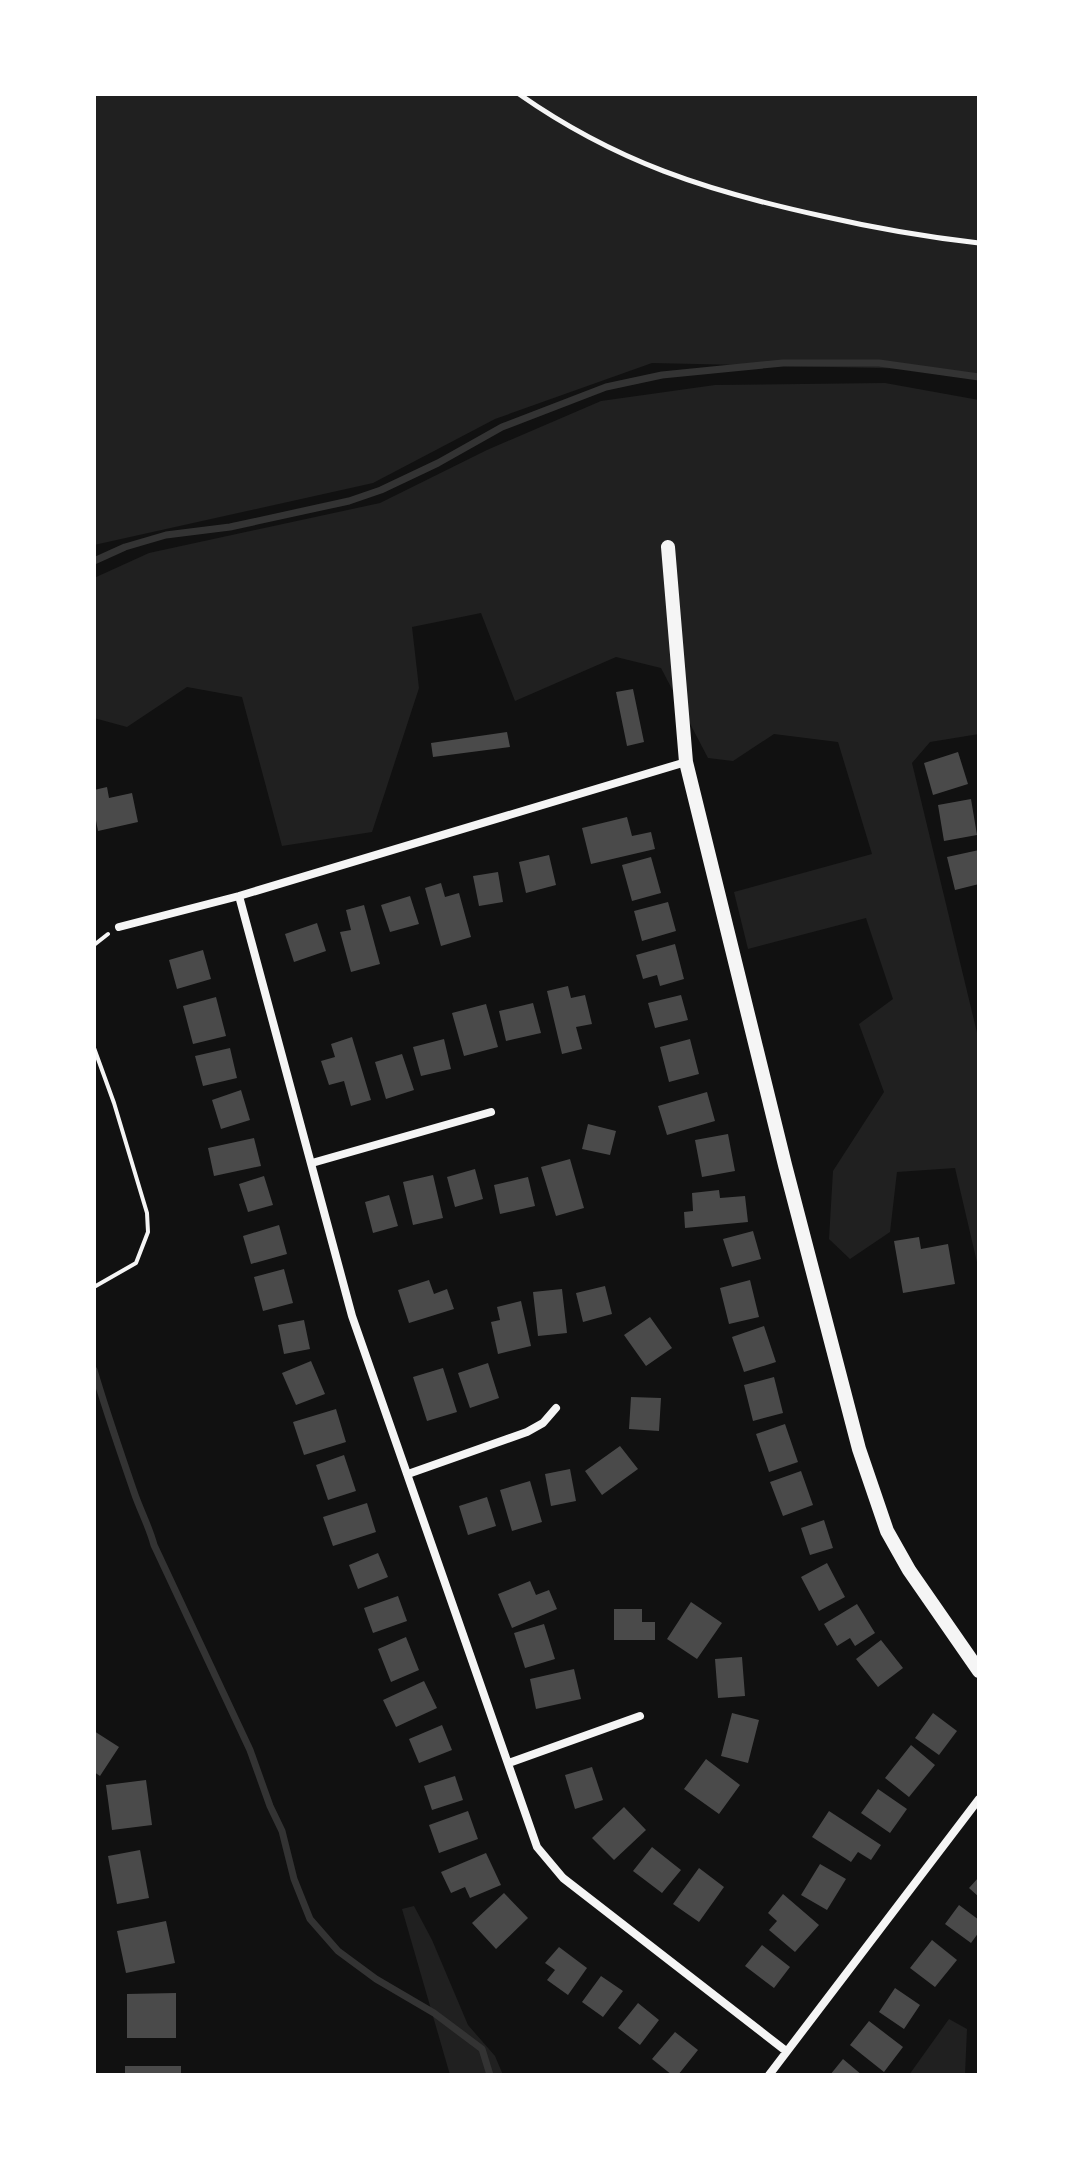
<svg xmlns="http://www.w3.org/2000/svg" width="1073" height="2169" font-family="Signika,sans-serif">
  <rect width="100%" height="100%" fill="#111"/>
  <path fill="#202020" d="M 94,94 L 979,94 L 979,379 L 921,369 L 652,363 L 495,419 L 373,483 L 94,545 Z
    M 885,383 L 979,400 L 979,734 L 930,742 L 912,763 L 979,1041 L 979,1271 L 955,1168 L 897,1172 L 890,1232 L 850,1259 L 829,1239 L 833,1171 L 884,1092 L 859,1024 L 893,999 L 866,918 L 748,949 L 734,892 L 872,854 L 838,742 L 774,734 L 733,761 L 708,758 L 661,668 L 616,657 L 515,701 L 481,613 L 412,627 L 419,688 L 372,832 L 282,846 L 242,697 L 187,687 L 127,727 L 94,718 L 94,578 L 149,553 L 380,503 L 487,450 L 601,401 L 715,385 Z
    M 414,1906 L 432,1940 L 468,2025 L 495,2056 L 503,2075 L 450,2075 L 402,1909 Z
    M 949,2019 L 967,2029 L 965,2075 L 909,2075 Z"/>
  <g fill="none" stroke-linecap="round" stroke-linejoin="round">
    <path stroke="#333" stroke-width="7" d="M 94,561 L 125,547 L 166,535 L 230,527 L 349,501 L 381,490 L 438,463 L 502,427 L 606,387 L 662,375 L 783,363 L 879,363 L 979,377
      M 94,1370 C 106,1411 120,1451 134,1492 C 140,1510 149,1526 154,1545 L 250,1750 L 270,1806 L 282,1831 L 294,1879 L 310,1919 L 338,1951 L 376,1979 L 434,2013 L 482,2049 L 490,2075"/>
  </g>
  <path fill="#4a4a4a" d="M 633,689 L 644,742 L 627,746 L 616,692 Z
    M 507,732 L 510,747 L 433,757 L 431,743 Z
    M 958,752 L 968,784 L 933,795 L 924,763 Z
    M 107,787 L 109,798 L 132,793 L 138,822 L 98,831 L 94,810 L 94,790 Z
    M 971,799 L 977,835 L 944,841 L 938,805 Z
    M 627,817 L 632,836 L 651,832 L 655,849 L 591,864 L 582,828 Z
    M 979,850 L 979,884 L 955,890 L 947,857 Z
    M 549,855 L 556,885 L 526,893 L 519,862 Z
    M 651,857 L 661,893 L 632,901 L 622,865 Z
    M 498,872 L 503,902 L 479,906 L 473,876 Z
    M 441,883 L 445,897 L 459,893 L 471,937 L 441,946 L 425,888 Z
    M 410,896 L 419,924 L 390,932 L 381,905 Z
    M 668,902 L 676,931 L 642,941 L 634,911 Z
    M 364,905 L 380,964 L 351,972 L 340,932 L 351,930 L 346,910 Z
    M 317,923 L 326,951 L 294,962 L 285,934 Z
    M 675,944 L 684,979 L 660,986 L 657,975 L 643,979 L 636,955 Z
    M 203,950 L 211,979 L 177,989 L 169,960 Z
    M 568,986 L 571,998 L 585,995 L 592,1024 L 576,1027 L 582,1049 L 562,1054 L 547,991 Z
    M 681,995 L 688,1020 L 655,1028 L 648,1003 Z
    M 216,997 L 226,1036 L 193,1044 L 183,1006 Z
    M 533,1003 L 541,1033 L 506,1041 L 499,1011 Z
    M 486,1004 L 498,1047 L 464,1056 L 452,1013 Z
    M 352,1037 L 371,1100 L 351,1106 L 344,1081 L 329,1085 L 321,1061 L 335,1057 L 331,1044 Z
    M 444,1039 L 451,1069 L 421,1076 L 413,1047 Z
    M 690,1039 L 699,1074 L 669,1082 L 660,1047 Z
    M 230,1048 L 237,1078 L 203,1086 L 195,1056 Z
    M 402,1054 L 414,1090 L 386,1099 L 375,1062 Z
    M 241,1090 L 250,1120 L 221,1129 L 212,1100 Z
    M 707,1092 L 715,1121 L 667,1135 L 658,1106 Z
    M 588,1124 L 616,1131 L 610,1155 L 582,1149 Z
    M 728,1134 L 735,1171 L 702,1177 L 695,1140 Z
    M 254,1138 L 261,1166 L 214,1176 L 208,1148 Z
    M 570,1159 L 584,1208 L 556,1216 L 541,1167 Z
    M 475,1169 L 483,1199 L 455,1207 L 447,1177 Z
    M 433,1175 L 443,1218 L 413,1225 L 403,1182 Z
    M 264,1176 L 273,1205 L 248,1212 L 239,1184 Z
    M 528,1177 L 535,1206 L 500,1214 L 494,1185 Z
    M 719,1190 L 720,1198 L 745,1196 L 748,1222 L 685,1228 L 684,1212 L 693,1211 L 692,1193 Z
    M 389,1195 L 398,1226 L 373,1233 L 365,1202 Z
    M 279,1225 L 287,1254 L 251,1264 L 243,1236 Z
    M 753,1231 L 761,1259 L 732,1267 L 723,1239 Z
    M 919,1237 L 921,1249 L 948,1244 L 955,1284 L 903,1293 L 894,1241 Z
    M 284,1269 L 293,1303 L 263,1311 L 254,1277 Z
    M 429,1280 L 434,1294 L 447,1289 L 454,1309 L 409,1323 L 398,1290 Z
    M 750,1280 L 759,1317 L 729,1324 L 720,1288 Z
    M 605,1286 L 612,1314 L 583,1322 L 576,1293 Z
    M 562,1289 L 567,1333 L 538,1336 L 533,1292 Z
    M 521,1301 L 531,1346 L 498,1354 L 491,1322 L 500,1320 L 497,1307 Z
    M 650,1317 L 672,1348 L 646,1366 L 624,1335 Z
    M 304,1320 L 310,1349 L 284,1354 L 278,1325 Z
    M 764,1326 L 776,1362 L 744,1372 L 732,1337 Z
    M 311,1361 L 325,1394 L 296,1405 L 282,1373 Z
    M 488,1363 L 499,1398 L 470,1408 L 458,1373 Z
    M 443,1368 L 457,1412 L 427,1421 L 413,1377 Z
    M 774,1377 L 783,1413 L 753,1421 L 744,1385 Z
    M 631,1397 L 661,1398 L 659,1431 L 629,1429 Z
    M 336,1409 L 346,1442 L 304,1455 L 293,1422 Z
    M 785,1424 L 798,1462 L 769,1472 L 756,1434 Z
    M 620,1446 L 638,1469 L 602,1495 L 585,1471 Z
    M 344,1455 L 356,1491 L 328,1500 L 316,1465 Z
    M 570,1469 L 576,1501 L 551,1506 L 545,1474 Z
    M 801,1471 L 813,1505 L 783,1516 L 770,1482 Z
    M 530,1481 L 542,1522 L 512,1531 L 500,1490 Z
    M 487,1497 L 496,1526 L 468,1535 L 459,1506 Z
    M 367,1503 L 376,1532 L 333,1546 L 323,1517 Z
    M 824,1520 L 833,1548 L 810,1555 L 801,1528 Z
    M 378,1553 L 388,1577 L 358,1589 L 349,1565 Z
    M 827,1563 L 845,1597 L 819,1611 L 801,1577 Z
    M 530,1581 L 536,1595 L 549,1590 L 557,1609 L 512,1628 L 498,1594 Z
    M 398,1596 L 407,1621 L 373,1633 L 364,1608 Z
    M 691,1602 L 722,1623 L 697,1659 L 667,1639 Z
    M 857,1604 L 875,1633 L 855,1646 L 850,1638 L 837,1646 L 824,1624 Z
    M 614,1609 L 642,1609 L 642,1622 L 655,1622 L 655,1640 L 614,1640 Z
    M 544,1624 L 555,1659 L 525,1668 L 514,1633 Z
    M 406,1637 L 419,1670 L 391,1682 L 378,1649 Z
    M 881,1640 L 903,1668 L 878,1687 L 856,1659 Z
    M 742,1657 L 745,1696 L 718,1698 L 715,1659 Z
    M 574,1669 L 581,1699 L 536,1709 L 530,1679 Z
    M 424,1681 L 437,1708 L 396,1727 L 383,1700 Z
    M 732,1713 L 759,1720 L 748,1763 L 721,1756 Z
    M 933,1713 L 957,1731 L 939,1755 L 915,1738 Z
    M 442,1725 L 452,1750 L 419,1763 L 409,1739 Z
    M 94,1731 L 119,1747 L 100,1776 L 94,1772 Z
    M 911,1745 L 935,1765 L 909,1797 L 885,1778 Z
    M 706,1759 L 740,1785 L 719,1814 L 684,1789 Z
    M 592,1767 L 603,1800 L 575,1809 L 565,1775 Z
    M 455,1776 L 463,1800 L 432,1810 L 424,1786 Z
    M 146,1780 L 152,1825 L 112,1830 L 106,1785 Z
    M 878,1789 L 907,1809 L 890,1833 L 861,1813 Z
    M 624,1807 L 646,1830 L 614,1860 L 592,1838 Z
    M 468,1811 L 478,1839 L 439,1853 L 429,1825 Z
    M 829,1811 L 881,1845 L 871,1860 L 858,1852 L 851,1862 L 812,1837 Z
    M 652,1847 L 681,1870 L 662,1893 L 633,1871 Z
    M 140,1850 L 149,1898 L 117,1904 L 108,1856 Z
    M 486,1853 L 501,1885 L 470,1898 L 465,1887 L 451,1893 L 441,1872 Z
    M 820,1864 L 846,1879 L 827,1910 L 801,1895 Z
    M 699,1868 L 724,1887 L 699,1922 L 673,1904 Z
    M 979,1877 L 979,1897 L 969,1888 Z
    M 504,1893 L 528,1918 L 496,1949 L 472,1923 Z
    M 783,1894 L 819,1925 L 795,1952 L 769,1930 L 777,1921 L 768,1913 Z
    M 959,1905 L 979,1920 L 979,1932 L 971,1943 L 945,1924 Z
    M 166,1921 L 175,1963 L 126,1973 L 117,1931 Z
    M 932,1940 L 957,1960 L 935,1987 L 910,1968 Z
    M 762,1945 L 790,1967 L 774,1988 L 745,1966 Z
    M 559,1947 L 587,1968 L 568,1995 L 547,1980 L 555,1970 L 545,1963 Z
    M 601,1976 L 623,1991 L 603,2017 L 582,2002 Z
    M 895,1988 L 920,2005 L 904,2029 L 879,2012 Z
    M 176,1993 L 176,2038 L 127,2038 L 127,1994 Z
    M 638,2003 L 659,2020 L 640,2045 L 618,2028 Z
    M 869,2021 L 903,2047 L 884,2072 L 850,2045 Z
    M 675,2032 L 698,2050 L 678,2075 L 672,2075 L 652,2059 Z
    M 843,2059 L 862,2075 L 830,2075 Z
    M 125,2066 L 181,2066 L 181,2075 L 125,2075 Z"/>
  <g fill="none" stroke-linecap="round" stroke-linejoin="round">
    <path stroke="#f5f5f5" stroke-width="4" d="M 94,945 L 108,934
      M 94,1048 L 114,1103 L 147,1213 L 148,1232 L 136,1263 L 94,1287"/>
    <path stroke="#f5f5f5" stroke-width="5" d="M 519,94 C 616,162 707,191 822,216 C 874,228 926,237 979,243"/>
    <path stroke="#f5f5f5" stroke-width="8" d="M 239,896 L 352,1316 L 537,1847 L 563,1878 L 786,2051
      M 119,927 L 239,896 L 686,762
      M 312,1163 L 491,1112
      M 408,1474 L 527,1432 L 543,1423 L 556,1408
      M 509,1763 L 640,1716
      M 769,2075 L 979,1799"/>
    <path stroke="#f5f5f5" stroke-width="14" d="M 668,547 L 686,762 L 785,1165 L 859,1449 L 887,1531 L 909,1570 L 979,1671"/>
  </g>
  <rect width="1073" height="2169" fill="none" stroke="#ffffff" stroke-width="192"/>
</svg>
